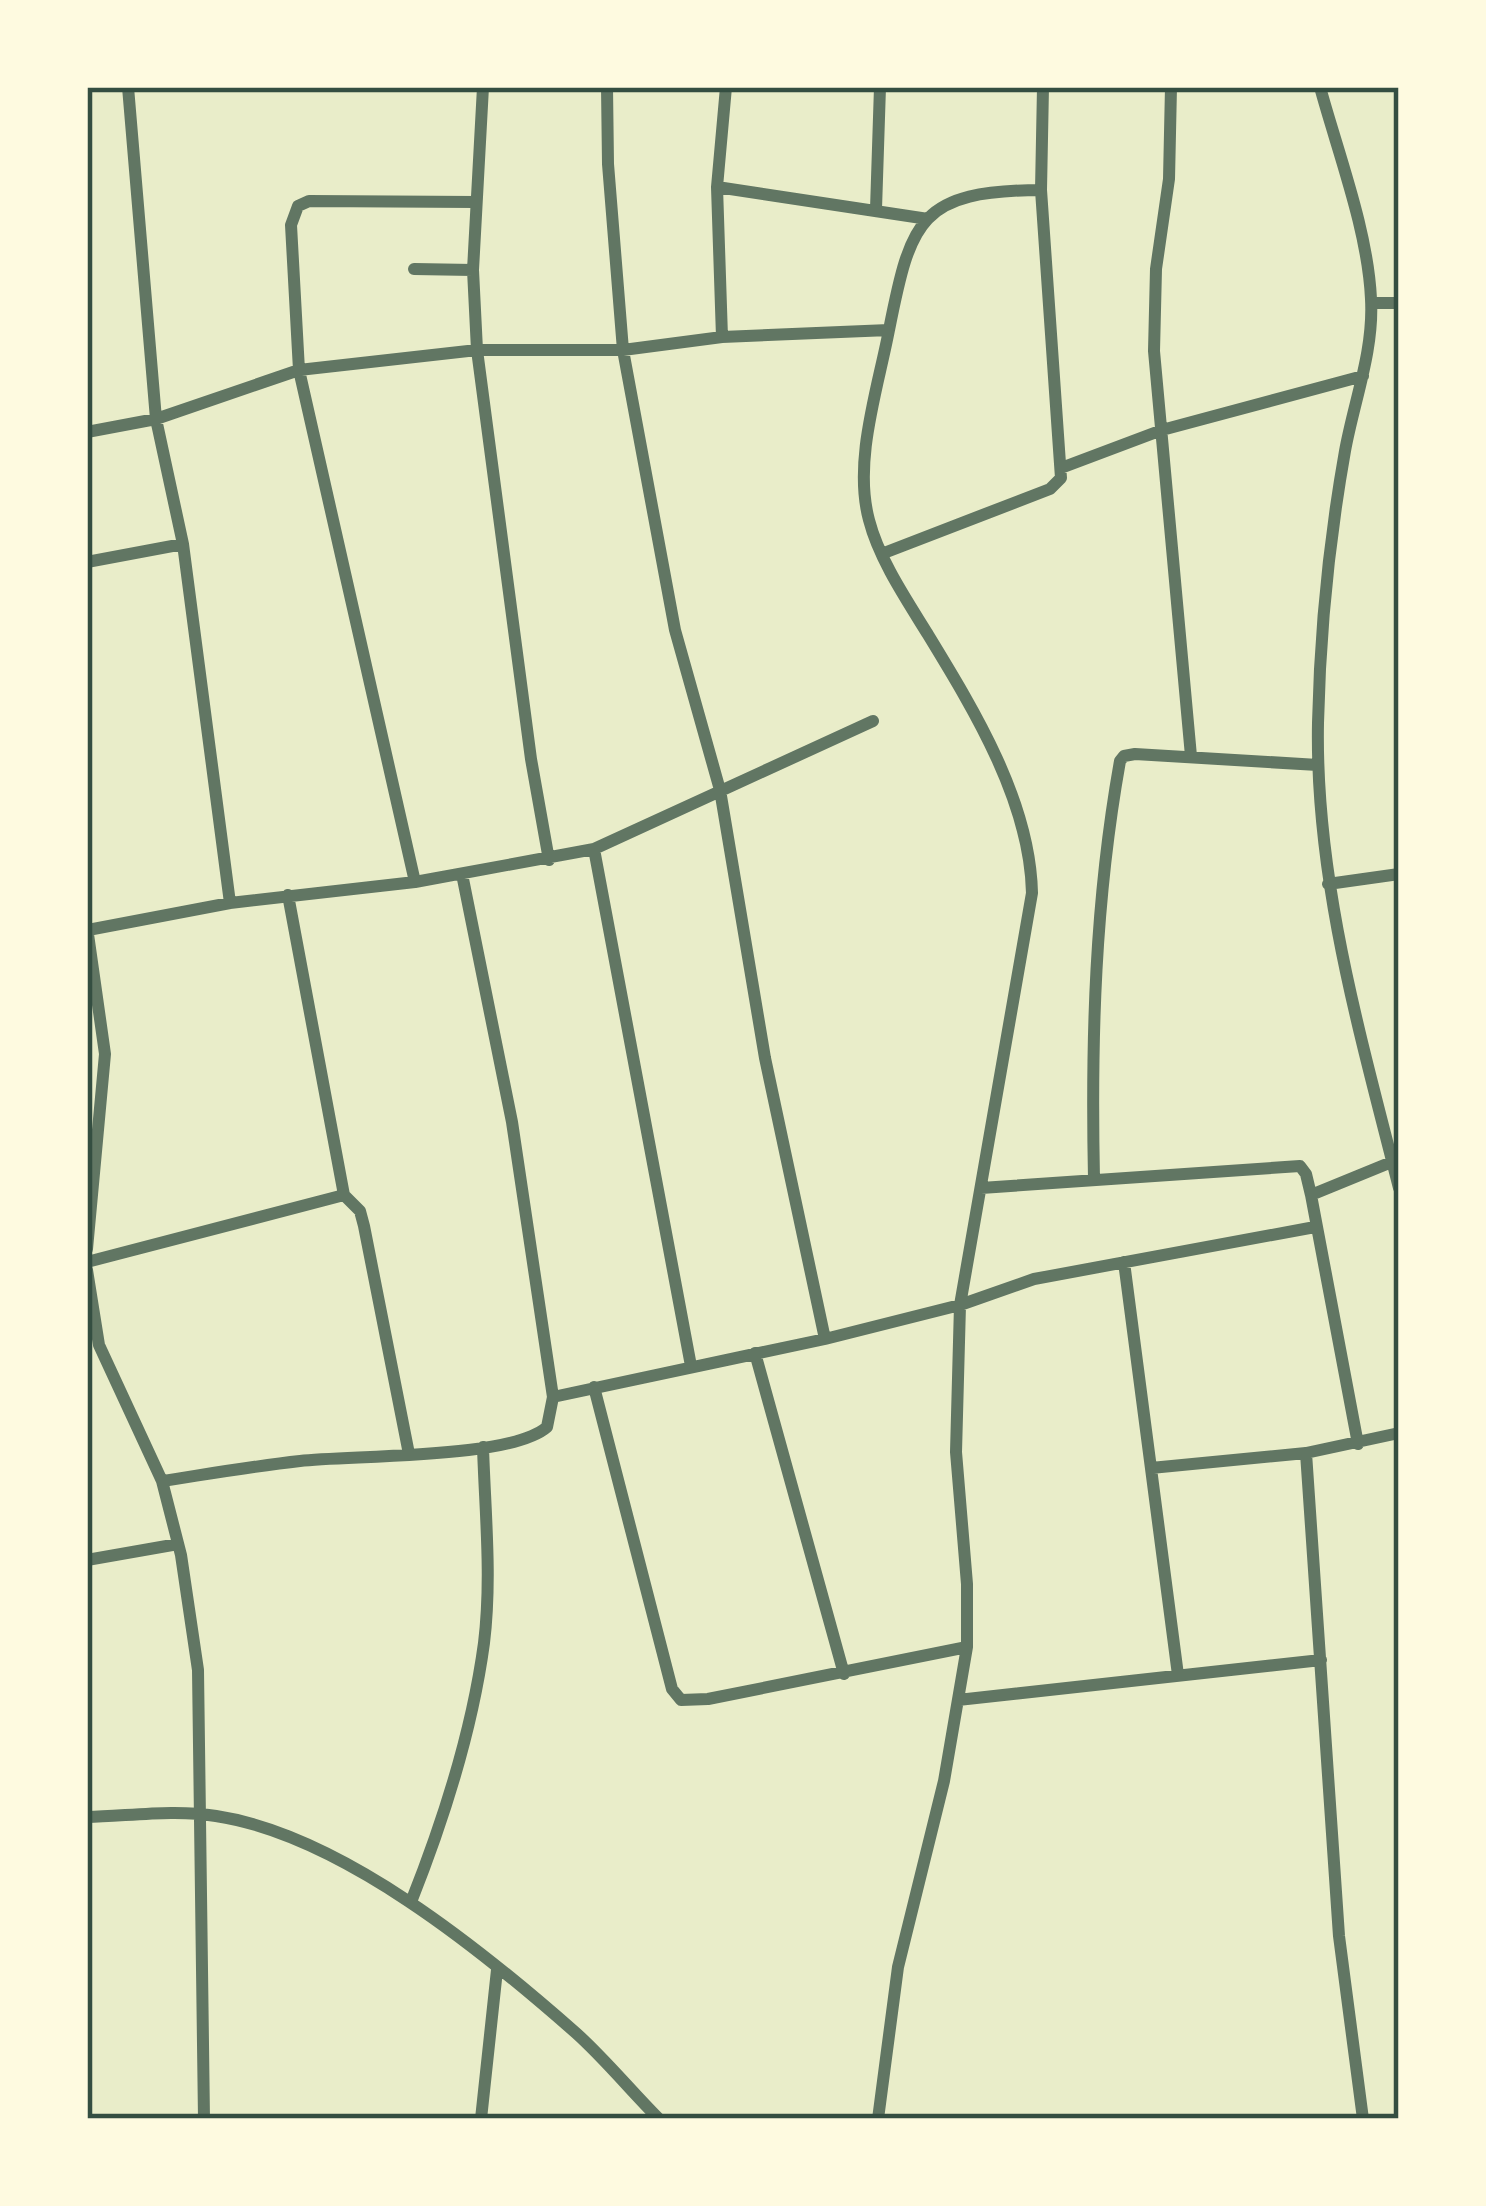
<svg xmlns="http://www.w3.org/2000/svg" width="1486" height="2206" font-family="Inter,sans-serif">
  <rect width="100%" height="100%" fill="#e9edc9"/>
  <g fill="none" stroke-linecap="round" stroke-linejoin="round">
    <path stroke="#617663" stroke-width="12" d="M 128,87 L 156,419 L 183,544 L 230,903
      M 483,87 L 473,270 L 477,350 L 531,759 L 549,860
      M 607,87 L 608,164 L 623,350 L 675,630 L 720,790 L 765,1058 L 825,1339
      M 1171,87 L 1169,179 L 1156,269 L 1154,351 L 1191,756
      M 1320,87 C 1338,153 1368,231 1371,299 C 1374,351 1354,401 1345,451 C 1329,541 1320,632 1318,723 C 1315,881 1361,1037 1399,1188
      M 717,187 L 928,219
      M 876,209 L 880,87
      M 414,269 L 473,270
      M 1372,303 L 1399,303
      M 889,330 C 911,219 920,191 1041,190
      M 722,337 L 717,187 L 726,87
      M 87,432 L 156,419 L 299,370 L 477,350 L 623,350 L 722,337 L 889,330 C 878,388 853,461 869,520 C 879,559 906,599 927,633 C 974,710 1030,801 1032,893 L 960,1305 L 956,1452 L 967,1584 L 967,1647 L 944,1781 L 898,1967 L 878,2119
      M 1061,468 L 1162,430 L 1363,376
      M 884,553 L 1050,489 L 1061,478 L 1041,190 L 1043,87
      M 87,562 L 183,544
      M 594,849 L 691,1366
      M 462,874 L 512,1122 L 553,1397
      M 415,882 L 299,370 L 291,225 L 298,206 L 309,201 L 475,202
      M 1328,884 L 1399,874
      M 88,930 L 230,903 L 415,882 L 594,849 L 873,721
      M 1094,1179 C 1091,1038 1095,901 1120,761 L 1124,756 L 1135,754 L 1318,765
      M 981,1188 L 1300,1166 L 1306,1174 L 1311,1195 L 1358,1444
      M 344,1195 L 360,1211 L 364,1226 L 409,1454
      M 1311,1195 L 1399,1159
      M 87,1249 L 105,1054 L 87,927
      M 87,1262 L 344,1195 L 288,895
      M 1124,1262 L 1178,1675
      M 87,1270 L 99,1345 L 162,1481 L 181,1555 L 198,1670 L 204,2119
      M 755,1353 L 844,1674
      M 594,1387 L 672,1689 L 681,1700 L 708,1699 L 967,1647
      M 1306,1453 L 1339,1936 L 1363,2119
      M 1151,1468 L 1306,1453 L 1399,1433
      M 162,1481 C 208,1474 254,1466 300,1461 C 353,1455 511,1459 547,1427 L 553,1397 L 825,1339 L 960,1305 L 1034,1279 L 1315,1227
      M 87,1560 L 178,1544
      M 958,1700 L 1321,1660
      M 87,1817 C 129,1816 175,1809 216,1816 C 341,1835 483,1951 576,2033 C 605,2059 631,2091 659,2119
      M 411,1902 C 444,1819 472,1732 484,1643 C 492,1578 485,1512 483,1447
      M 481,2119 L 497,1970"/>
  </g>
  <rect width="1486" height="2206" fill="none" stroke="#fefae0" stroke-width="180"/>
  <rect x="90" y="90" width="1306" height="2026" fill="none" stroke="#344e41" stroke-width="4.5"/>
</svg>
